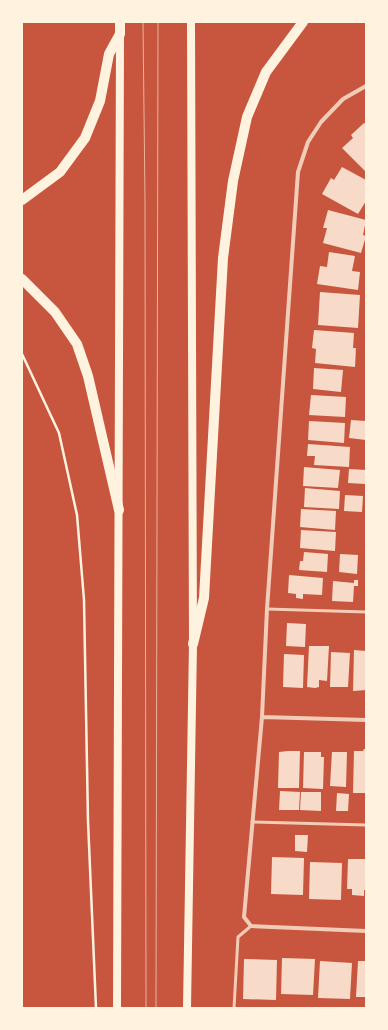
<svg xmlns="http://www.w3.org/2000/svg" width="388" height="1030" font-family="'Crimson Pro',serif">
  <rect width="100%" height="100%" fill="#c8553d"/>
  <path fill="#f7dbc8" d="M 364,123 L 366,124 L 366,172 L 342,148 L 353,138 L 351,135 Z
    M 342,167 L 366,180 L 366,201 L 358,214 L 322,194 L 331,178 L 334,180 Z
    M 328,210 L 366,220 L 363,235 L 366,236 L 361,253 L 323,243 L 327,228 L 323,228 Z
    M 329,252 L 355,256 L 352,271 L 360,272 L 358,290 L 317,284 L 320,266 L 327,267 Z
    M 320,292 L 360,295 L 358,328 L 318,325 Z
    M 314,330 L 354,333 L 353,348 L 356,348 L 355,367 L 315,363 L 316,349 L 312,348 Z
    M 314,368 L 343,370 L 341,392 L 313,389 Z
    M 311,395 L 346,397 L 345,417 L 309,415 Z
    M 351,420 L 366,421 L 366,440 L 349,438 Z
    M 309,421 L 345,423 L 344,443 L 308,440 Z
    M 308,444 L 350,447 L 349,467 L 314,465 L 315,456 L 307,456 Z
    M 304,467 L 340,470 L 338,488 L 303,486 Z
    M 349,469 L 366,470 L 365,484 L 348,483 Z
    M 305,488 L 340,491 L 339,509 L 304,507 Z
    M 345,495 L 363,496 L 362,512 L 344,511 Z
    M 301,509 L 336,511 L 335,530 L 300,527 Z
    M 301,530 L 336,532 L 335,551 L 300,548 Z
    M 304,552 L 328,554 L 327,572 L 299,570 L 300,561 L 303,561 Z
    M 340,554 L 358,555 L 357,574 L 339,572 Z
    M 289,575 L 323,578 L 322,595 L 303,594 L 303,599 L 296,598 L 296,594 L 288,593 Z
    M 354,580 L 358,580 L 358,586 L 354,586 L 353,602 L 332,601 L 333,581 L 354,583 Z
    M 287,623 L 306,624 L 305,647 L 286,646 Z
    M 309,646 L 329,646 L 327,681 L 319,680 L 319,687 L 315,688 L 307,687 Z
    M 354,650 L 366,651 L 366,690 L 353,691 Z
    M 331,652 L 350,653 L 348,687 L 330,687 Z
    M 284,654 L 304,655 L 303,688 L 283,687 Z
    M 364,749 L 366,749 L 366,793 L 353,793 L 354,751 L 363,751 Z
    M 288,751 L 300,751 L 299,788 L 278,788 L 279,752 Z
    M 304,752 L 321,752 L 321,757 L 324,757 L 323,789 L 303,788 Z
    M 332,752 L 347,752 L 346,787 L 330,786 Z
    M 280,791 L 300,792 L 299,810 L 279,810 Z
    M 301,792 L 321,792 L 321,811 L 300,810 Z
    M 337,793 L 349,794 L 348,811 L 336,811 Z
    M 295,835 L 308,835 L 307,852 L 295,851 Z
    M 272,857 L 304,858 L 303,895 L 271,894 Z
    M 348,859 L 366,859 L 366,890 L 364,890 L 364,896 L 352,895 L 352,889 L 347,889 Z
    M 310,862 L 342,863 L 341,900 L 309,899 Z
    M 282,958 L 315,959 L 313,995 L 281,994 Z
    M 244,959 L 277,960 L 276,1000 L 243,999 Z
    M 320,961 L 352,963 L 350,999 L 318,998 Z
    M 358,961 L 366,961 L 366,997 L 356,997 Z"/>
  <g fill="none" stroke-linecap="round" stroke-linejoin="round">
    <path stroke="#fff3e0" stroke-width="2.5" d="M 22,354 L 59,433 L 77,515 L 84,600 L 88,821 L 96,1008"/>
    <path stroke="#f1ccb7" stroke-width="3" d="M 267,609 L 366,612
      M 252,822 L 366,825
      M 234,1008 L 238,937 L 251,926"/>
    <path stroke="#f1ccb7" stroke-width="4" d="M 366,86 L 343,99 L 321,122 L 308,142 L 298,172 L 267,609 L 262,717 L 244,917 L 251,926 L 366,931
      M 262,717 L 366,720"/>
    <path stroke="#fff3e0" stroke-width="8" d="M 117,1008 L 120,35
      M 187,1008 L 193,644 L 191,22"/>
    <path stroke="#fff3e0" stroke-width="10" d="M 22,200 L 60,172 L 85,138 L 100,101 L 109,54 L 120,34 L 120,22
      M 22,279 L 55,312 L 77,344 L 88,376 L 119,510
      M 193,644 L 204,598 L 223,258 L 233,181 L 247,117 L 266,72 L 303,22"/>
    <path stroke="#e9b49f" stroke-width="1" d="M 143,22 L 145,200 L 146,1008
      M 156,1008 L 158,22"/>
  </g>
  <rect width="388" height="1030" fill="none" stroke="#fff3e0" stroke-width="46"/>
</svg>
